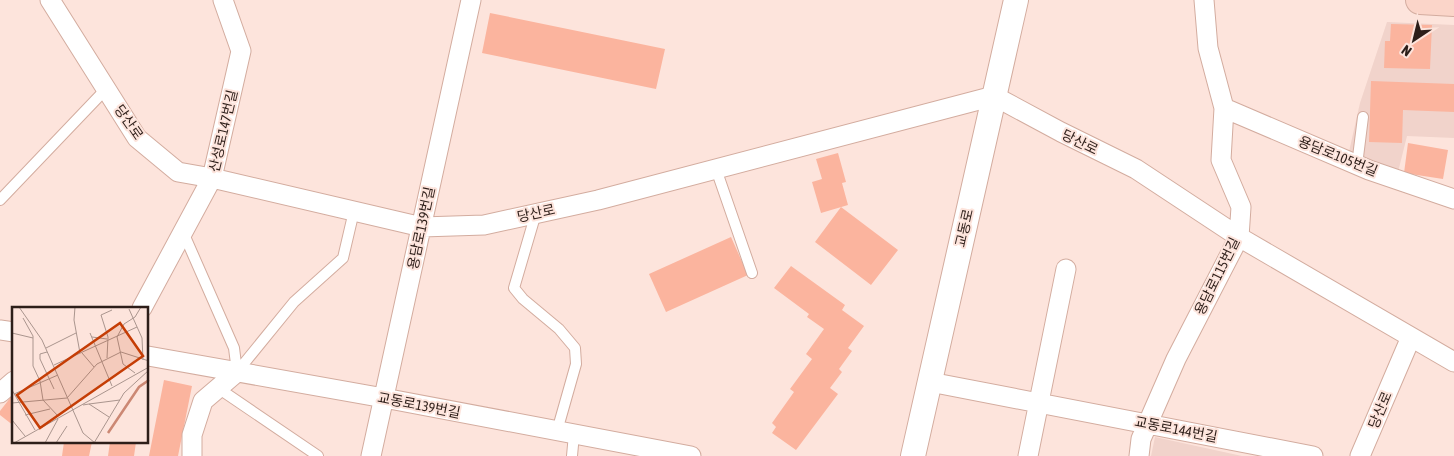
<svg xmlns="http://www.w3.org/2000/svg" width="1454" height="456" font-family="'Asap Condensed','Noto Sans KR',sans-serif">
  <rect width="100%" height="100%" fill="#fde4dc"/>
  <path fill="#f1d3cb" d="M 1387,22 L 1454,25 L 1454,138 L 1407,136 L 1398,172 L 1348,156 L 1360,103 Z
    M 1155,437 L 1242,456 L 1151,456 Z"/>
  <path fill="#fbb49e" d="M 490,13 L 665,49 L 656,89 L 482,53 Z
    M 1391,24 L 1432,25 L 1430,69 L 1384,68 L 1385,41 L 1390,41 Z
    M 1371,81 L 1454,84 L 1454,112 L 1403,110 L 1402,143 L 1369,142 Z
    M 1408,143 L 1448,150 L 1443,179 L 1404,173 Z
    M 838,153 L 846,182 L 842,183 L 848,205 L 821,213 L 812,182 L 822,179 L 816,159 Z
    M 841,207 L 898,250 L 871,285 L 815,242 Z
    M 731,237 L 748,275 L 666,312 L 649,274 Z
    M 791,266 L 845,305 L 842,310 L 864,326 L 848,348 L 852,351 L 839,369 L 842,372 L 830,388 L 838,394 L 796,450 L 772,433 L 776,427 L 772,423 L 794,392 L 790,389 L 812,359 L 806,354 L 824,329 L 807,317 L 809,314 L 774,288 Z
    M 164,380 L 192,386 L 178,456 L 149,456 Z
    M 14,393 L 14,426 L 0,415 L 0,411 Z
    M 64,442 L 92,442 L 89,456 L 62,456 Z
    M 110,442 L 136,442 L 134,456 L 108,456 Z"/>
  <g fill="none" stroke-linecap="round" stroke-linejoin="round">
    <g stroke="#d3ac9f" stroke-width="12">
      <path id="service" d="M 1357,165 L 1363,117
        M 716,169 L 752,273
        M 0,200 L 106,89
        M 536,213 L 514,288 L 523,299 L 559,329 L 575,348 L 576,364 L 557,431
        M 183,232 L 234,348 L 237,372
        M 237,372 L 294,302 L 343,258 L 354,211
        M 218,388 L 318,456
        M 572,456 L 574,434"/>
    </g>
    <g stroke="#d3ac9f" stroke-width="21">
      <path id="minor" d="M 50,0 L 137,138 L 178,172 L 212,178 L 422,227 L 484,225 L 598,200 L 994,96 L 1061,132 L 1136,169 L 1239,237 L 1454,362
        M 1224,108 L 1369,170 L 1454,199
        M 142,308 L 212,178 L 241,51 L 223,0
        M 0,330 L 14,332
        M 148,356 L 384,398 L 691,456
        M 930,382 L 1313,456
        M 0,393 L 14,381
        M 192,456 L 192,435 L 203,401 L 237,372
        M 371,456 L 471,0
        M 1028,456 L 1066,269
        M 1139,456 L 1141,439 L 1176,359 L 1239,237 L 1241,207 L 1221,160 L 1224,108 L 1208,48 L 1204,0
        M 1360,456 L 1411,337"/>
    </g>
    <g stroke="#d3ac9f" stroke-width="26">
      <path id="tertiary" d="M 913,456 L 1016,0"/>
    </g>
    <g stroke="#d3ac9f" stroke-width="30">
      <path id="secondary" d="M 1420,0 L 1454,2"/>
    </g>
    <use href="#service" stroke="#fff" stroke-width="10"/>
    <use href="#minor" stroke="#fff" stroke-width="19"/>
    <use href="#tertiary" stroke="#fff" stroke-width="24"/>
    <use href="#secondary" stroke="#fbd5c9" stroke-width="28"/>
  </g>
  <g text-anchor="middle" stroke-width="4" stroke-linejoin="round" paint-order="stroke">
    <g font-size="14" fill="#2d1e19" stroke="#fde4dc">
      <text transform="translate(129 122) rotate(55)" y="5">당산로</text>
      <text transform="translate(223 131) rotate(-77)" y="5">산성로147번길</text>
      <text transform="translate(1080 142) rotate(26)" y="5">당산로</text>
      <text transform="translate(1338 156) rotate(22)" y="5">용담로105번길</text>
      <text transform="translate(536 213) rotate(-12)" y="5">당산로</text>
      <text transform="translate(421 228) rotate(-78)" y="5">용담로139번길</text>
      <text transform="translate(964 228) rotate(-77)" y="5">교동로</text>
      <text transform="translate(1217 276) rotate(-64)" y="5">용담로115번길</text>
      <text transform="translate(419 405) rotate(11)" y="5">교동로139번길</text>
      <text transform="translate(1380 410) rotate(-67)" y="5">당산로</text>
      <text transform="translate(1176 429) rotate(11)" y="5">교동로144번길</text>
    </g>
  </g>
  <g transform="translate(12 307)">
    <rect width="136" height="136" fill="#fde4dc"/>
    <path fill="none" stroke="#cc8874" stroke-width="2.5" d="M 96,126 L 127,80 L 137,73"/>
    <path fill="none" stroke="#aa958e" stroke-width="1" d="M 7,0 L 30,33 L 71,126 L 83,136M 63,0 L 62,13 L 68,46M 117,2 L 130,31 L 131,53M 11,11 L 21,29 L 21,59 L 28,74 L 31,93 L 46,109M 0,26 L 21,31M 78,26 L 100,79M 80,30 L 95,32M 34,41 L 64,26M 35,45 L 28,47 L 28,52 L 42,82M 70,46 L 82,60M 95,51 L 96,30 L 89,8 L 100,3M 42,58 L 125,20M 123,66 L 111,57 L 105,30 L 112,17 L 123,10 L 129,0M 0,83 L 23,123M 2,87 L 46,68M 0,96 L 55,91 L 85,57 L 109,45 L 137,54M 77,97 L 108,93M 71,98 L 77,97 L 97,110M 13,108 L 38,102M 0,113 L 13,129M 2,136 L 137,60M 33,136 L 46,112M 44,136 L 55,119M 82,136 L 112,86 L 137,63"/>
    <path fill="#c53d05" fill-opacity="0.15" stroke="#c53d05" stroke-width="2.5" d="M 108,16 L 131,49 L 28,121 L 5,88 Z"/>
    <rect width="136" height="136" fill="none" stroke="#2d1e19" stroke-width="2.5"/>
  </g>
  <g transform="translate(1414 40) rotate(215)" stroke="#fde4dc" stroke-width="4" paint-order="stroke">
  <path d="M0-4L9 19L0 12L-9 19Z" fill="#2d1e19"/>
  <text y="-8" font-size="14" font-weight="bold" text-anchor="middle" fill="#2d1e19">N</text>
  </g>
</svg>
